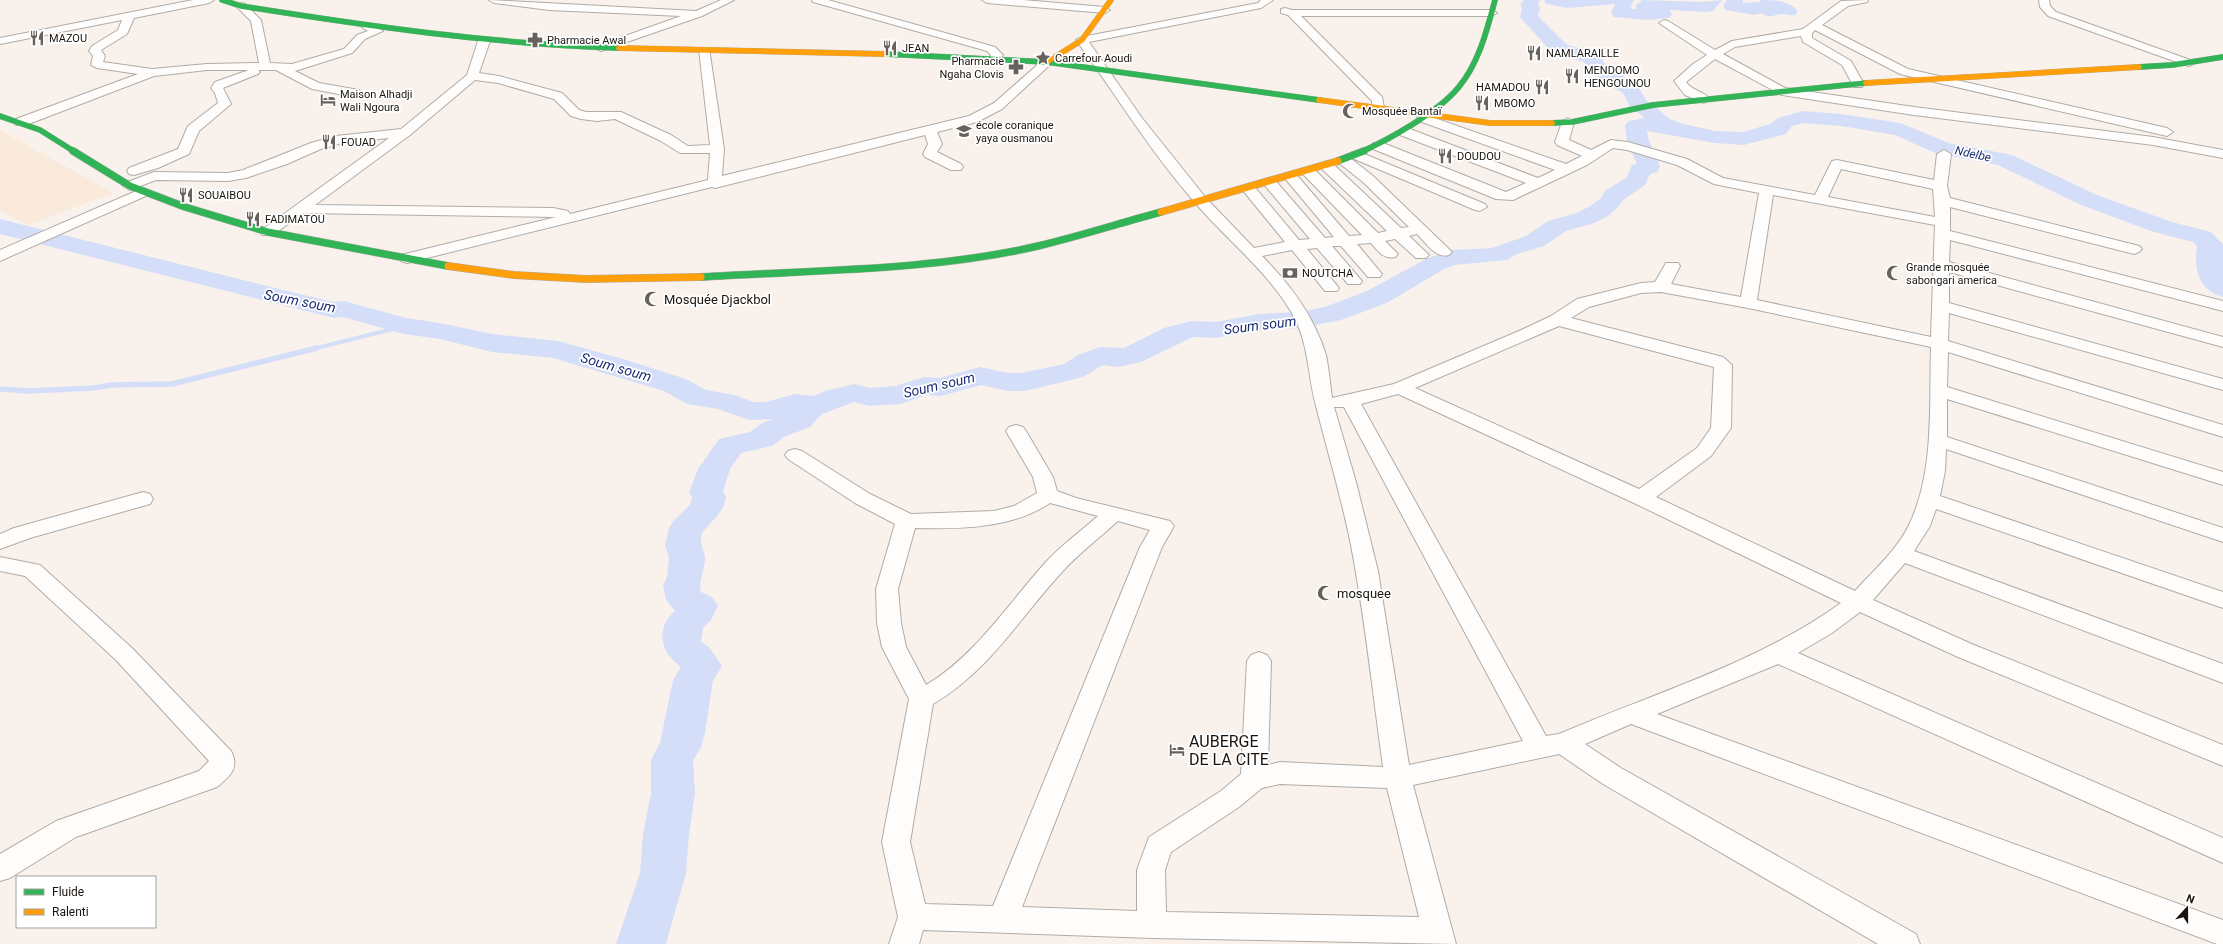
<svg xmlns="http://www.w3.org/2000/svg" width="2223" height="944" font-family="Roboto,sans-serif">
  <rect width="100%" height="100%" fill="#f9f2ec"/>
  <path fill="#faeadc" d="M 0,130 L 114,193 L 28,225 L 0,211 Z"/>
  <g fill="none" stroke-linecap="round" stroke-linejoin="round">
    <path stroke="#d5def8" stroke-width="4" d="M 313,349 L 405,326"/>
    <path stroke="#d5def8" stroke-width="5.5" d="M 0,389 L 28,391 L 93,388 L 111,385 L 172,384 L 317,348"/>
    <path fill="#d5def8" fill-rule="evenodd" d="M 1524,0 L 1540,0 L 1538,5 L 1540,8 L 1538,16 L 1562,40 L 1568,45 L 1598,54 L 1608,68 L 1620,72 L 1626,79 L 1638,86 L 1646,100 L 1670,119 L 1684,124 L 1715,131 L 1743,132 L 1770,124 L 1778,118 L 1803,111 L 1841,114 L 1900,123 L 1949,143 L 2012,155 L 2097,195 L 2172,222 L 2211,232 L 2223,244 L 2223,297 C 2199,291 2193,268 2197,246 L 2193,242 L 2154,232 L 2081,205 L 1998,165 L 1935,153 L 1895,135 L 1841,126 L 1804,123 L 1792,126 L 1786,134 L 1744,145 L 1715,143 L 1647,131 C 1648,145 1657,153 1660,167 L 1657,172 L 1650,174 L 1645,185 L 1623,200 L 1619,206 L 1608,216 L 1595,223 L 1566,231 L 1544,246 L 1517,254 L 1507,260 L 1455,265 L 1444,269 L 1387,303 L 1341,320 L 1299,328 L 1259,330 L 1216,338 L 1193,337 L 1141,362 L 1118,367 L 1103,365 L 1083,377 L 1025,391 L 1008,391 L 981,385 L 941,396 L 927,395 L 901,404 L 869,406 L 854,402 L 822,414 L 810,427 L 784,437 L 772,446 L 741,453 L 730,469 L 723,492 L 726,496 C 725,512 712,520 703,532 C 697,541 705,550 705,559 C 705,570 698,582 701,592 L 712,597 L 718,606 L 711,620 L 703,628 L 701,642 L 709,647 L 722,666 L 713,681 L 705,733 L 701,747 L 693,761 L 695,793 L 689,835 L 686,873 L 666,944 L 616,944 L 640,873 L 643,835 L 651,793 L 651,760 L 660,743 L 673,680 L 681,667 C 660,653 655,628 675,611 L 666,600 L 663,586 L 667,577 L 669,557 L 665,546 L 669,528 L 674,520 L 690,505 L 692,497 L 689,493 L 698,469 L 719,439 L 750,432 L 762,423 L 773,419 L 749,420 L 718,409 L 687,404 L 664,391 L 553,358 L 492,352 L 440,339 L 404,334 L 343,317 L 334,318 L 0,234 L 0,219 L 291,292 L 334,302 L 344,301 L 406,318 L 440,323 L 492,334 L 558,341 L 623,359 L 686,379 L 706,390 L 735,395 L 753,402 L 766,402 L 795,394 L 814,396 L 825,391 L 854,384 L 870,388 L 896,386 L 924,377 L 940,378 L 980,367 L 1008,373 L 1021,373 L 1064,364 L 1078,355 L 1100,347 L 1124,348 L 1164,328 L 1191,321 L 1216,322 L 1259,314 L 1299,312 L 1325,307 L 1367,291 L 1426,259 L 1451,250 L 1492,248 L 1526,236 L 1548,221 L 1577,213 L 1590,206 L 1601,198 L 1605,191 L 1627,177 L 1632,165 L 1637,164 L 1627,142 L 1625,125 L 1629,121 L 1645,118 L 1630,107 L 1623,93 L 1612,87 L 1606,80 L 1594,76 L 1584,62 L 1555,53 L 1548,48 L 1520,17 L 1522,8 L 1520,5 Z
      M 1544,0 L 1634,0 L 1631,6 L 1632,9 L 1637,9 L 1635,6 L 1642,0 L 1703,2 L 1722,0 L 1713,11 L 1707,12 L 1669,10 L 1672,14 L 1669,18 L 1648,20 L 1614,17 L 1611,13 L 1615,4 L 1568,8 L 1546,4 Z
      M 1727,0 L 1743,0 L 1742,3 L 1761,2 L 1760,0 C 1773,0 1789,0 1798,11 L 1795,15 C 1790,16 1787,14 1781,14 C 1773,15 1769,19 1762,13 L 1755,15 L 1726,10 L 1723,6 Z"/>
    <g stroke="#b1aba6" stroke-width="2">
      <path id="street" d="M 193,0 L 214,0 L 209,3 L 134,18 L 127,34 L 101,50 L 105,56 L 103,62 L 152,69 L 207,64 L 259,63 L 251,21 L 236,6 L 241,3 L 245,4 L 261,20 L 270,63 L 292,64 L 344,49 L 357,35 L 368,31 L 359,25 L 360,23 L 368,23 L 383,31 L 365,39 L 352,53 L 295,71 L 319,83 L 359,90 L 361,93 L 359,96 L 355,97 L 312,89 L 276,70 L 258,70 L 260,72 L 258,74 L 223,88 L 231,104 L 199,131 L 189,154 L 158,168 L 134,175 L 129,174 L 127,171 L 129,168 L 178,149 L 188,126 L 218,103 L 215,93 L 211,88 L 215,82 L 249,70 L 207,70 L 154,76 L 26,125 L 16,125 L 15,122 L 16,119 L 138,74 L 97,68 L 91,65 L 93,56 L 89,51 L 92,46 L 118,30 L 122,20 L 0,44 L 0,38 Z
        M 489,0 L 696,11 L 721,0 L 734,0 L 702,16 L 601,51 L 595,48 L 597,46 L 681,16 L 549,10 L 494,3 Z
        M 812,0 L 828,0 L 995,47 L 1003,55 L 998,61 L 990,61 L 988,59 L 991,55 L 987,51 L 813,2 Z
        M 982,0 L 1023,0 L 1105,7 L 1110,10 L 1105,13 L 987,3 Z
        M 1261,0 L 1273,0 L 1261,8 L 1089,42 L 1142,118 L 1206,198 L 1254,248 L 1285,242 L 1241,188 L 1248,184 L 1253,185 L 1299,240 L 1310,239 L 1262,182 L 1269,178 L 1274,179 L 1325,238 L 1334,237 L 1283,176 L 1290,172 L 1295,173 L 1349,236 L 1362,235 L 1303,174 L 1301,171 L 1303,168 L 1313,168 L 1378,233 L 1387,231 L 1321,168 L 1319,165 L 1326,161 L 1331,162 L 1401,228 L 1409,227 L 1363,182 L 1339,163 L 1337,160 L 1344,156 L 1349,157 L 1373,176 L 1452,252 L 1449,255 C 1436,259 1426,243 1417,234 L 1409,236 L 1429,255 L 1426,258 L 1416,258 L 1395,239 L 1385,241 L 1398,254 L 1395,257 C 1384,260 1378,251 1371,243 L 1357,244 L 1382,274 L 1380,277 L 1368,277 L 1341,246 L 1332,246 L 1362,281 L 1360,284 L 1348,284 L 1317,248 L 1307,249 L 1339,288 L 1337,291 L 1325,291 L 1292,250 L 1262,256 C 1290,284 1314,316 1326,355 C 1329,369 1330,384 1332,398 L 1394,384 L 1519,331 L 1551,316 L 1577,299 L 1641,283 L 1655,282 L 1666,263 L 1678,263 L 1680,266 L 1671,284 L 1741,297 L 1759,193 L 1714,184 L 1677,165 L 1627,150 L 1613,148 L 1587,165 L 1513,200 L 1496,199 L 1373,149 L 1371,146 L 1373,143 L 1383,143 L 1506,192 L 1526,183 L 1400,135 L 1399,132 L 1405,128 L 1410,129 L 1538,178 L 1555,170 L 1419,121 L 1417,118 L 1419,115 L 1423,114 L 1566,164 L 1582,156 L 1557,145 L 1555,142 L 1562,122 L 1568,118 L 1574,122 L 1569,140 L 1591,150 L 1611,140 L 1628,142 L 1687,159 L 1723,178 L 1815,195 L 1832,161 L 1837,160 L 1934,180 L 1937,154 L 1944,150 L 1951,154 L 1947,186 L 1950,198 L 2139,246 L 2142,249 L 2139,252 L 2134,254 L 1950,207 L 1950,231 L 2223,301 L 2223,311 L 1950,240 L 1949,262 L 2223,337 L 2223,347 L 1949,272 L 1949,303 L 2223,379 L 2223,390 L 1949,313 L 1948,341 L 2223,425 L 2223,437 L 1948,352 L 1947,387 L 2223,472 L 2223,485 L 1947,399 L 1947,437 L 2223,528 L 2223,542 L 1946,449 L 1945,471 L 1940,496 L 2223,592 L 2223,608 L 1936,509 L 1930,526 L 1914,551 L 2223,664 L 2223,683 L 1905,563 L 1873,600 L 1974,645 L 2223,745 L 2223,766 L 1958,657 L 1860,612 L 1832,633 L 1798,653 L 2223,838 L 2223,863 L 1778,664 L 1657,714 L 2223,920 L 2223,944 L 2217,944 L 1631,724 L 1585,744 L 1621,768 L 1916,934 L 1920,944 L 1878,944 L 1603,784 L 1559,754 L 1413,785 L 1456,944 L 1152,938 L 923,930 L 919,944 L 889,944 L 898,917 L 882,842 L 909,699 L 882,647 L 877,623 L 876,589 L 895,524 L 855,503 L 788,459 L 785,455 L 788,451 L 795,449 L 802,451 L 870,494 L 911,514 L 994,511 L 1014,506 L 1037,493 L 1033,477 L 1006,431 L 1009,427 L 1016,425 L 1023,427 L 1026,431 L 1053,477 L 1057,491 L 1076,498 L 1170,521 L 1174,526 L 1162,547 L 1022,907 L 1137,911 L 1137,870 L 1149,837 L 1221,791 L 1241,774 L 1247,661 L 1251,655 L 1259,652 L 1267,655 L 1271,661 L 1268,765 L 1280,762 L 1383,767 C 1374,702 1367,637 1356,573 C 1347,516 1330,461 1316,406 C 1308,377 1309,347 1295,319 C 1272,275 1229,242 1197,205 C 1152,154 1116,95 1076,40 L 1082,37 L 1258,3 ZM 1841,169 L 1933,189 L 1935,217 L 1828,197 ZM 1773,195 L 1935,225 L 1931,337 L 1757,300 ZM 1661,292 L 1748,308 L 1931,347 C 1929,405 1935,471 1909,525 C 1897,550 1873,571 1855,591 L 1656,497 L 1711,456 L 1731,428 L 1732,365 L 1723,357 L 1571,318 L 1589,307 L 1641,293 ZM 1559,326 L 1714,367 L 1711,428 L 1697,448 L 1639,489 L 1415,388 ZM 1398,394 L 1634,503 L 1841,603 C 1756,664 1654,693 1559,734 L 1546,736 L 1361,404 ZM 1334,407 L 1344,407 L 1523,741 L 1409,765 L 1378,571 L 1356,482 ZM 1050,503 L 1098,516 C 1080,532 1060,546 1045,563 C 1009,603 973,658 926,685 L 906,647 L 901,623 L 898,589 L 915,528 C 960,529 1011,529 1050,503 ZM 1118,521 L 1150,530 L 1140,547 L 993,906 L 925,904 L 910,842 L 933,704 C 990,670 1018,620 1061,573 C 1078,554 1099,538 1118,521 ZM 1280,784 L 1387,788 L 1419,917 L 1166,912 L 1165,870 L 1171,852 L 1239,807 L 1262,788 Z
        M 1868,0 L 1867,2 L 1848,6 L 1822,25 L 1908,69 L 2167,128 L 2173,132 L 2167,136 L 1900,74 L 1815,30 L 1812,33 L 1812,38 L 1851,61 L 1864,84 L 1862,87 L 1854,87 L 1842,65 L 1803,42 L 1801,36 L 1735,47 L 1723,54 L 1785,88 L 1914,107 L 2153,137 L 2223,150 L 2223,158 L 2153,145 L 1914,115 L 1782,95 L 1715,59 L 1686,82 C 1692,91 1704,91 1710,99 L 1704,103 L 1685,95 L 1674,81 L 1693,64 L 1707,55 L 1659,23 L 1664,20 L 1668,21 L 1715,50 L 1732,41 L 1803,29 L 1841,1 Z
        M 2039,0 L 2049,0 L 2050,6 L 2056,12 L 2193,61 L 2195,63 L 2189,66 L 2185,65 L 2048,16 L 2040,7 Z
        M 1285,8 L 1292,10 L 1492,10 L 1497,13 L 1492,16 L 1301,16 L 1382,97 L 1384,108 L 1378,112 L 1372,108 L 1372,101 L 1288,15 L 1281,13 L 1281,9 Z
        M 484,38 L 490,41 L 479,73 L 499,76 L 562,93 L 579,110 L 586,112 L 621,112 L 671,135 L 688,146 L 710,145 L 699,50 L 701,48 L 709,48 L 724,149 L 722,176 L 969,116 L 994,103 L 1043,60 L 1047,59 L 1053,62 L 1002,109 L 977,122 L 937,132 L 942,144 L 937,152 L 961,164 L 963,167 L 961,170 L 951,170 L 925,157 L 923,154 L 928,144 L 925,135 L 715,188 L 712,187 L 407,263 L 401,261 L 399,258 L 401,255 L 556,217 L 303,213 L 273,235 L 263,235 L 260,232 L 263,229 L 389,138 L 342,143 L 321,149 L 287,164 L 246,178 L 228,181 L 156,180 L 130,190 L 123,186 L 125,183 L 154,172 L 228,173 L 243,170 L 311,143 L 336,136 L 401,129 L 467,75 L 478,41 ZM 475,80 L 498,83 L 554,99 L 571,116 L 581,119 L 597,121 L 615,119 L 661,141 L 680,153 L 710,153 L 708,180 L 570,214 L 568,211 L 553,208 L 315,205 L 410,135 Z
        M 1357,151 L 1485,204 L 1487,207 L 1480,211 L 1475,210 L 1352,158 L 1350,155 L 1352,152 Z
        M 143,188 L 150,192 L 148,195 L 0,261 L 0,250 Z
        M 143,492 L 150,494 L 153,499 L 150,504 L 30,538 L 0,549 L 0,534 L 14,528 Z
        M 0,557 L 40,565 L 132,648 L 231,751 C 240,768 230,776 217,787 L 76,837 L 10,878 L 0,881 L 0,854 L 56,821 L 199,771 L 209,761 L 116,660 L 25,576 L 0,571 Z"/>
    </g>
    <g stroke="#b1aba6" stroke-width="6">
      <path id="fast-far1" d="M 222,0 L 241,6 C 367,26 492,44 619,48
        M 885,54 L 1047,62 L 1319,100
        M 2139,67 L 2172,65 L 2223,57
        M 0,116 L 40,130 L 75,152
        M 1552,123 L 1572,122 L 1653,105 L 1866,83
        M 1361,152 C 1390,139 1438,112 1458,88 C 1479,63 1487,30 1495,0"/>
    </g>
    <g stroke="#b1aba6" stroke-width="8">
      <path id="fast" d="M 73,151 L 130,186 L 185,207 L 268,232 L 448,266
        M 1338,161 L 1364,151
        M 701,277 C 812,270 930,271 1038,246 C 1080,236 1120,223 1161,212"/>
    </g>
    <g stroke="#b1aba6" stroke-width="6">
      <path id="slow-far1" d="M 619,48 L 885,54
        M 1047,62 L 1082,40 L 1111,0
        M 1866,83 L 2139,67
        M 1319,100 L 1490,123 L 1552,123"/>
    </g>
    <g stroke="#b1aba6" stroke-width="8">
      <path id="slow" d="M 1161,212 L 1338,161
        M 448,266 L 514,275 L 586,279 L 701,277"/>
    </g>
    <use href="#street" fill="#fefdfc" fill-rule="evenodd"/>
    <use href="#fast-far1" stroke="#30b455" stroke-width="5.5"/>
    <use href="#fast" stroke="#30b455" stroke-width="7"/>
    <use href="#slow-far1" stroke="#ff9f0a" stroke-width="5.5"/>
    <use href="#slow" stroke="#ff9f0a" stroke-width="7"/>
  </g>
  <defs>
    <g id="restaurant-bare" transform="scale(1.2)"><path d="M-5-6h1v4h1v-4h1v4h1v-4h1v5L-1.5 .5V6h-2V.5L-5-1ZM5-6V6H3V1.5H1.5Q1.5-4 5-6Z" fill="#67625c" stroke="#fff" stroke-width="2.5" paint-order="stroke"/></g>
    <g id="pharmacy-bare" transform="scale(1.2)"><path d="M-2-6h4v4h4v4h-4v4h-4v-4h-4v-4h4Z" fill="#67625c" stroke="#fff" stroke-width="2.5" paint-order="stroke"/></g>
    <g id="sight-bare" transform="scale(1.2)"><path d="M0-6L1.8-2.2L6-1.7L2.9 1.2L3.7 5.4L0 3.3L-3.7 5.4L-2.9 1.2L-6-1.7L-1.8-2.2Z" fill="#67625c" stroke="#fff" stroke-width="2.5" paint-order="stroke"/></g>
    <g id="hotel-bare" transform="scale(1.2)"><path d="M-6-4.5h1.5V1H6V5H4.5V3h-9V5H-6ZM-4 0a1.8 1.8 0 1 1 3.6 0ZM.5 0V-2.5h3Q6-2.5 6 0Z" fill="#67625c" stroke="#fff" stroke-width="2.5" paint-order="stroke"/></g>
    <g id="mosque-bare" transform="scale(1.2)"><path d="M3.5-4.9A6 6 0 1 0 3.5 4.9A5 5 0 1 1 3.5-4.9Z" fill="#67625c" stroke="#fff" stroke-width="2.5" paint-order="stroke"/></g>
    <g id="school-bare" transform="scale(1.2)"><path d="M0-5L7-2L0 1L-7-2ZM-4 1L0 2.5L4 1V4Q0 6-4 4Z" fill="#67625c" stroke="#fff" stroke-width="2.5" paint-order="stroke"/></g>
    <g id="bank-bare" transform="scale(1.2)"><path d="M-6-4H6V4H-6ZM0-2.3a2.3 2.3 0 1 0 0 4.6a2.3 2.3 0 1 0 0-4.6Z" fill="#67625c" stroke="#fff" stroke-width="2.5" paint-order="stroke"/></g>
  </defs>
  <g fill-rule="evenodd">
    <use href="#restaurant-bare" x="37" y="38"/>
    <use href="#pharmacy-bare" x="535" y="40"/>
    <use href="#restaurant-bare" x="890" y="48"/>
    <use href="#restaurant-bare" x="1534" y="53"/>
    <use href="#sight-bare" x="1043" y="58"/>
    <use href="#pharmacy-bare" x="1016" y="67"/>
    <use href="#restaurant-bare" x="1572" y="76"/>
    <use href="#restaurant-bare" x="1542" y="87"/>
    <use href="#hotel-bare" x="328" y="100"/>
    <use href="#restaurant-bare" x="1482" y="103"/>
    <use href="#mosque-bare" x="1350" y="111"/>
    <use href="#school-bare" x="964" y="131"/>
    <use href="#restaurant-bare" x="329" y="142"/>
    <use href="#restaurant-bare" x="1445" y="156"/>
    <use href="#restaurant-bare" x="186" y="195"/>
    <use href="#restaurant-bare" x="253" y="219"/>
    <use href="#bank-bare" x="1290" y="273"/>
    <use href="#mosque-bare" x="1894" y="273"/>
    <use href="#mosque-bare" x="652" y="299"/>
    <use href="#mosque-bare" x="1325" y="593"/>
    <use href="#hotel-bare" x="1177" y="750"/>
  </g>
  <g text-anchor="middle" stroke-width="3.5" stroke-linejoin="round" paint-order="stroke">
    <g font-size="11" fill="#19140f" stroke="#fff" text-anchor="start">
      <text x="49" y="42">MAZOU</text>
      <text x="547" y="44">Pharmacie Awal</text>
      <text x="902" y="52">JEAN</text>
      <text x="1546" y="57">NAMLARAILLE</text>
      <text x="1055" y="62">Carrefour Aoudi</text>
      <text x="1004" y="65" text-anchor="end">Pharmacie<tspan x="1004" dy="13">Ngaha Clovis</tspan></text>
      <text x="1584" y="74">MENDOMO<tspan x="1584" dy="13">HENGOUNOU</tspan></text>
      <text x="1530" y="91" text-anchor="end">HAMADOU</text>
      <text x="340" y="98">Maison Alhadji<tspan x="340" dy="13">Wali Ngoura</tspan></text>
      <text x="1494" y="107">MBOMO</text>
      <text x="1362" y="115">Mosquée Bantaï</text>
      <text x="976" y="129">école coranique<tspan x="976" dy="13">yaya ousmanou</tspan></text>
      <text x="341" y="146">FOUAD</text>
      <text x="1457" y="160">DOUDOU</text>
      <text x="198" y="199">SOUAIBOU</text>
      <text x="265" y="223">FADIMATOU</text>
      <text x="1906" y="271">Grande mosquée<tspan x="1906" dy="13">sabongari america</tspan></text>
      <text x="1302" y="277">NOUTCHA</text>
    </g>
    <g font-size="12" font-style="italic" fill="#1a2d74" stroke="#fff">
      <text transform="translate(1973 154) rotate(12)" y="4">Ndelbe</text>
    </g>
    <g font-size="13" fill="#19140f" stroke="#fff" text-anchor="start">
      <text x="664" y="304">Mosquée Djackbol</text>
      <text x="1337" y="598">mosquee</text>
    </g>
    <g font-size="14" font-style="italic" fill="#1a2d74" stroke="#fff">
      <text transform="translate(300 301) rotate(11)" y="5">Soum soum</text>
      <text transform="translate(1260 325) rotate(-7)" y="5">Soum soum</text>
      <text transform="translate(616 367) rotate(16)" y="5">Soum soum</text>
      <text transform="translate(939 385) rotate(-13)" y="5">Soum soum</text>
    </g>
    <g font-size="16" fill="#19140f" stroke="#fff" text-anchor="start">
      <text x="1189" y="747">AUBERGE<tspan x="1189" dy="18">DE LA CITE</tspan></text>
    </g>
  </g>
  <rect x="16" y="876" width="140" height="52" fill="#ffffff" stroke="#a3a19f"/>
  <rect x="24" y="889" width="20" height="6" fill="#30b455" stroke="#a3a19f"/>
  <text x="52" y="896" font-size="12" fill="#19140f">Fluide</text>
  <rect x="24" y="909" width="20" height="6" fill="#ff9f0a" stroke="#a3a19f"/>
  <text x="52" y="916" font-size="12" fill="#19140f">Ralenti</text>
  <g transform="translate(2187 908) rotate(21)" stroke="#ffffff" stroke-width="3" paint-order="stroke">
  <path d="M0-3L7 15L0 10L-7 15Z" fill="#19140f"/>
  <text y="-6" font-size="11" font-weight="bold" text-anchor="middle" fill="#19140f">N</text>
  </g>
</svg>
